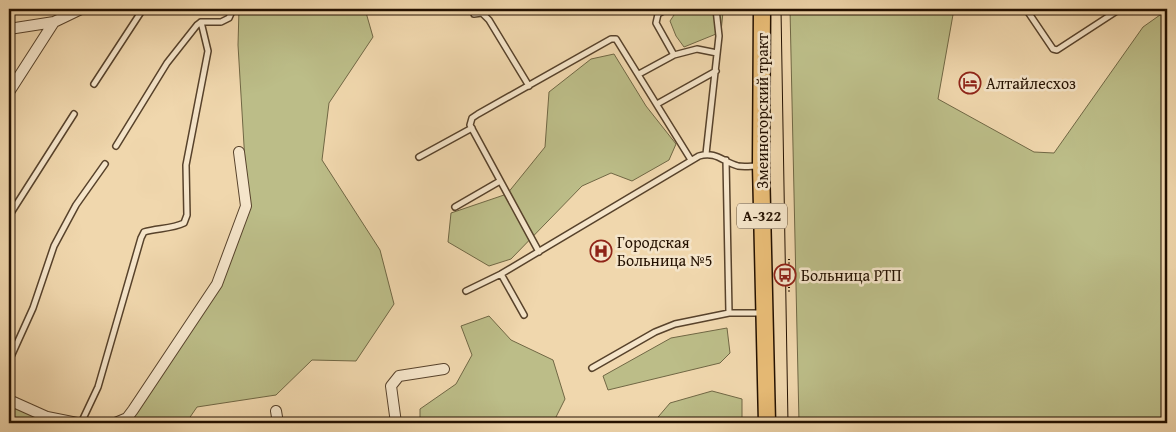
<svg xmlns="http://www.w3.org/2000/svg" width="1176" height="432" font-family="'Gentium Book Plus',serif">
  <rect width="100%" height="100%" fill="#f0d7ad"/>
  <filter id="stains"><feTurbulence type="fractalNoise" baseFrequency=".004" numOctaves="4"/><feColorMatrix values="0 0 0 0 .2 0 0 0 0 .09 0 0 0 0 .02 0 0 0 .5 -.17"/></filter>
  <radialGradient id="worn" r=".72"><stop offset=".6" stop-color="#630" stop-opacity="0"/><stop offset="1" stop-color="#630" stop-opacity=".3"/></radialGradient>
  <path fill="#bcbd88" stroke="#706744" d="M 239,9 L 365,9 L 373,37 L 329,103 L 322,160 L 380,250 L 394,304 L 356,361 L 312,360 L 276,395 L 197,407 L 186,423 L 108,423 L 130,419 L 210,295 L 241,219 L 245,162 L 238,45 Z
    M 682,9 L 720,9 L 723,12 L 721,32 L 684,47 L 676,36 L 670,21 L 676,12 Z
    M 790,9 L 954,9 L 938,99 L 1034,152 L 1054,153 L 1143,27 L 1167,10 L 1167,423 L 799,423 Z
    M 614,54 L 646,106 L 676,144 L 669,160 L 632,181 L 611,173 L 582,186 L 511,259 L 489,266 L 448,242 L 451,213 L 507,194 L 545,147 L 549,92 L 591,59 Z
    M 489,316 L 511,340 L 553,360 L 565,399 L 553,423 L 420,423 L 420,409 L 456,384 L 472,355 L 461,326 Z
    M 727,328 L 730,353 L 720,363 L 608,390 L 603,376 L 671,338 Z
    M 712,391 L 742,399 L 742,423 L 653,423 L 670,403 Z
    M 9,401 L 80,423 L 9,423 Z"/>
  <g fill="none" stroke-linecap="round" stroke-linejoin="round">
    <g stroke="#57422b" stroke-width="8">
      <path id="service" d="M 667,9 L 658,14 L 656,23 L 674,55 L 697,49 L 717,53
        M 1026,9 L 1053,49 L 1057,50 L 1120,9
        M 474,14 L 482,13 L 489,20 L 529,86
        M 639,74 L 674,55
        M 94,84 L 143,9
        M 657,104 L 716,71
        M 116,146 L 167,63 L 197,25 L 201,22 L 221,22 L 229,18 L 233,9
        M 706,154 L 719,36 L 716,9
        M 419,157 L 472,128
        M 455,207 L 500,181
        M 9,216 L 74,114
        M 539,252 L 470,125 L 472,118 L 478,114 L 611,39 L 616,39 L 691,160
        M 501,274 L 524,315
        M 466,291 L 501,274 L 699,156 C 716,151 723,162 738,166 C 744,167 752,166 758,166
        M 729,313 L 761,313
        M 9,361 L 33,308 L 54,246 L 76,205 L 105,164
        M 592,368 L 655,332 L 675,324 L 729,313 L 726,160
        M 81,423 L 98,387 L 141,238 L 144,232 C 157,228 172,229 184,223 L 187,215 L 186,165 L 208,51 L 201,22"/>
    </g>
    <g stroke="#57422b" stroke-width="12">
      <path id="minor" d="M 9,29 L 54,22 L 81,9
        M 9,92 L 54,22
        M 9,400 L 47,417 L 77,423
        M 276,411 L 278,423
        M 115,423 L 127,418 L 133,410 L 217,284 L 246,206 L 239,152
        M 396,423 L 391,386 L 399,376 L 444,369"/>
    </g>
    <g stroke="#241100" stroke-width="19">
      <path id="trunk" d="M 762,9 L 761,165 L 767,423"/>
    </g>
    <path stroke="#241100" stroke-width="2" stroke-dasharray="1 2.5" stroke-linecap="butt" d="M 789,259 L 789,294"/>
    <use href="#service" stroke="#f5e5ca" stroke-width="5"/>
    <use href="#minor" stroke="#f5e5ca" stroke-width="10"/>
    <use href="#trunk" stroke="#e8bc76" stroke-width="16"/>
    <path stroke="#241100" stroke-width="1" d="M 781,9 L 788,423"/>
  </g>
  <defs>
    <g id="hotel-ring" transform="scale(1.125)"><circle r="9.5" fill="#f5e5ca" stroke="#8f2418" stroke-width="1.5"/><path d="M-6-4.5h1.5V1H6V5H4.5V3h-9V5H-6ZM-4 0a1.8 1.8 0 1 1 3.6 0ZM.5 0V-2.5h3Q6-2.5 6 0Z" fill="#8f2418"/></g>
    <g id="hospital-ring" transform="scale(1.125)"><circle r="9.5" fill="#f5e5ca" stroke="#8f2418" stroke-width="1.5"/><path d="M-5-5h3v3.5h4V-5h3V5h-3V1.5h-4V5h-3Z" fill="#8f2418"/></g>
    <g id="bus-ring" transform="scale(1.125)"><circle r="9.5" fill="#f5e5ca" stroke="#8f2418" stroke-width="1.5"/><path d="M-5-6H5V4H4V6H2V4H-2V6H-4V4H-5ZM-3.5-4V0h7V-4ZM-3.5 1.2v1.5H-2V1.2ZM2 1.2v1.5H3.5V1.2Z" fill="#8f2418"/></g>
  </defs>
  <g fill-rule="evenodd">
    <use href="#hotel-ring" x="970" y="83"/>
    <use href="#hospital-ring" x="601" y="251"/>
    <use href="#bus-ring" x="785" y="275"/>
  </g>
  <g text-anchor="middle" stroke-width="5" stroke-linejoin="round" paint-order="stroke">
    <rect fill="#f5e5ca" stroke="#63513d" stroke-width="1" x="737" y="203.5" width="50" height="25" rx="4"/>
    <g font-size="15" font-weight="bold" fill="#241100">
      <text x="762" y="221">А-322</text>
    </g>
    <g font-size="16" fill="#241100" stroke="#f5e5ca" text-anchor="start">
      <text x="986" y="89">Алтайлесхоз</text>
      <text x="617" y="248">Городская<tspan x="617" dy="18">Больница №5</tspan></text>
      <text x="801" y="281">Больница РТП</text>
    </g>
    <g font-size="16" fill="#241100" stroke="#f5e5ca">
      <text transform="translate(762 111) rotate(-90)" y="6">Змеиногорский тракт</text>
    </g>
  </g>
  <rect width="1176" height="432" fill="none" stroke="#f0d7ad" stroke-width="30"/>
  <rect x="10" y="10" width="1156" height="412" fill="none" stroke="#241100" stroke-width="2.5"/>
  <rect x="15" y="15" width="1146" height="402" fill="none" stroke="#241100"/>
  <rect width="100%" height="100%" filter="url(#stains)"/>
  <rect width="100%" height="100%" fill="url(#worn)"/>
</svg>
